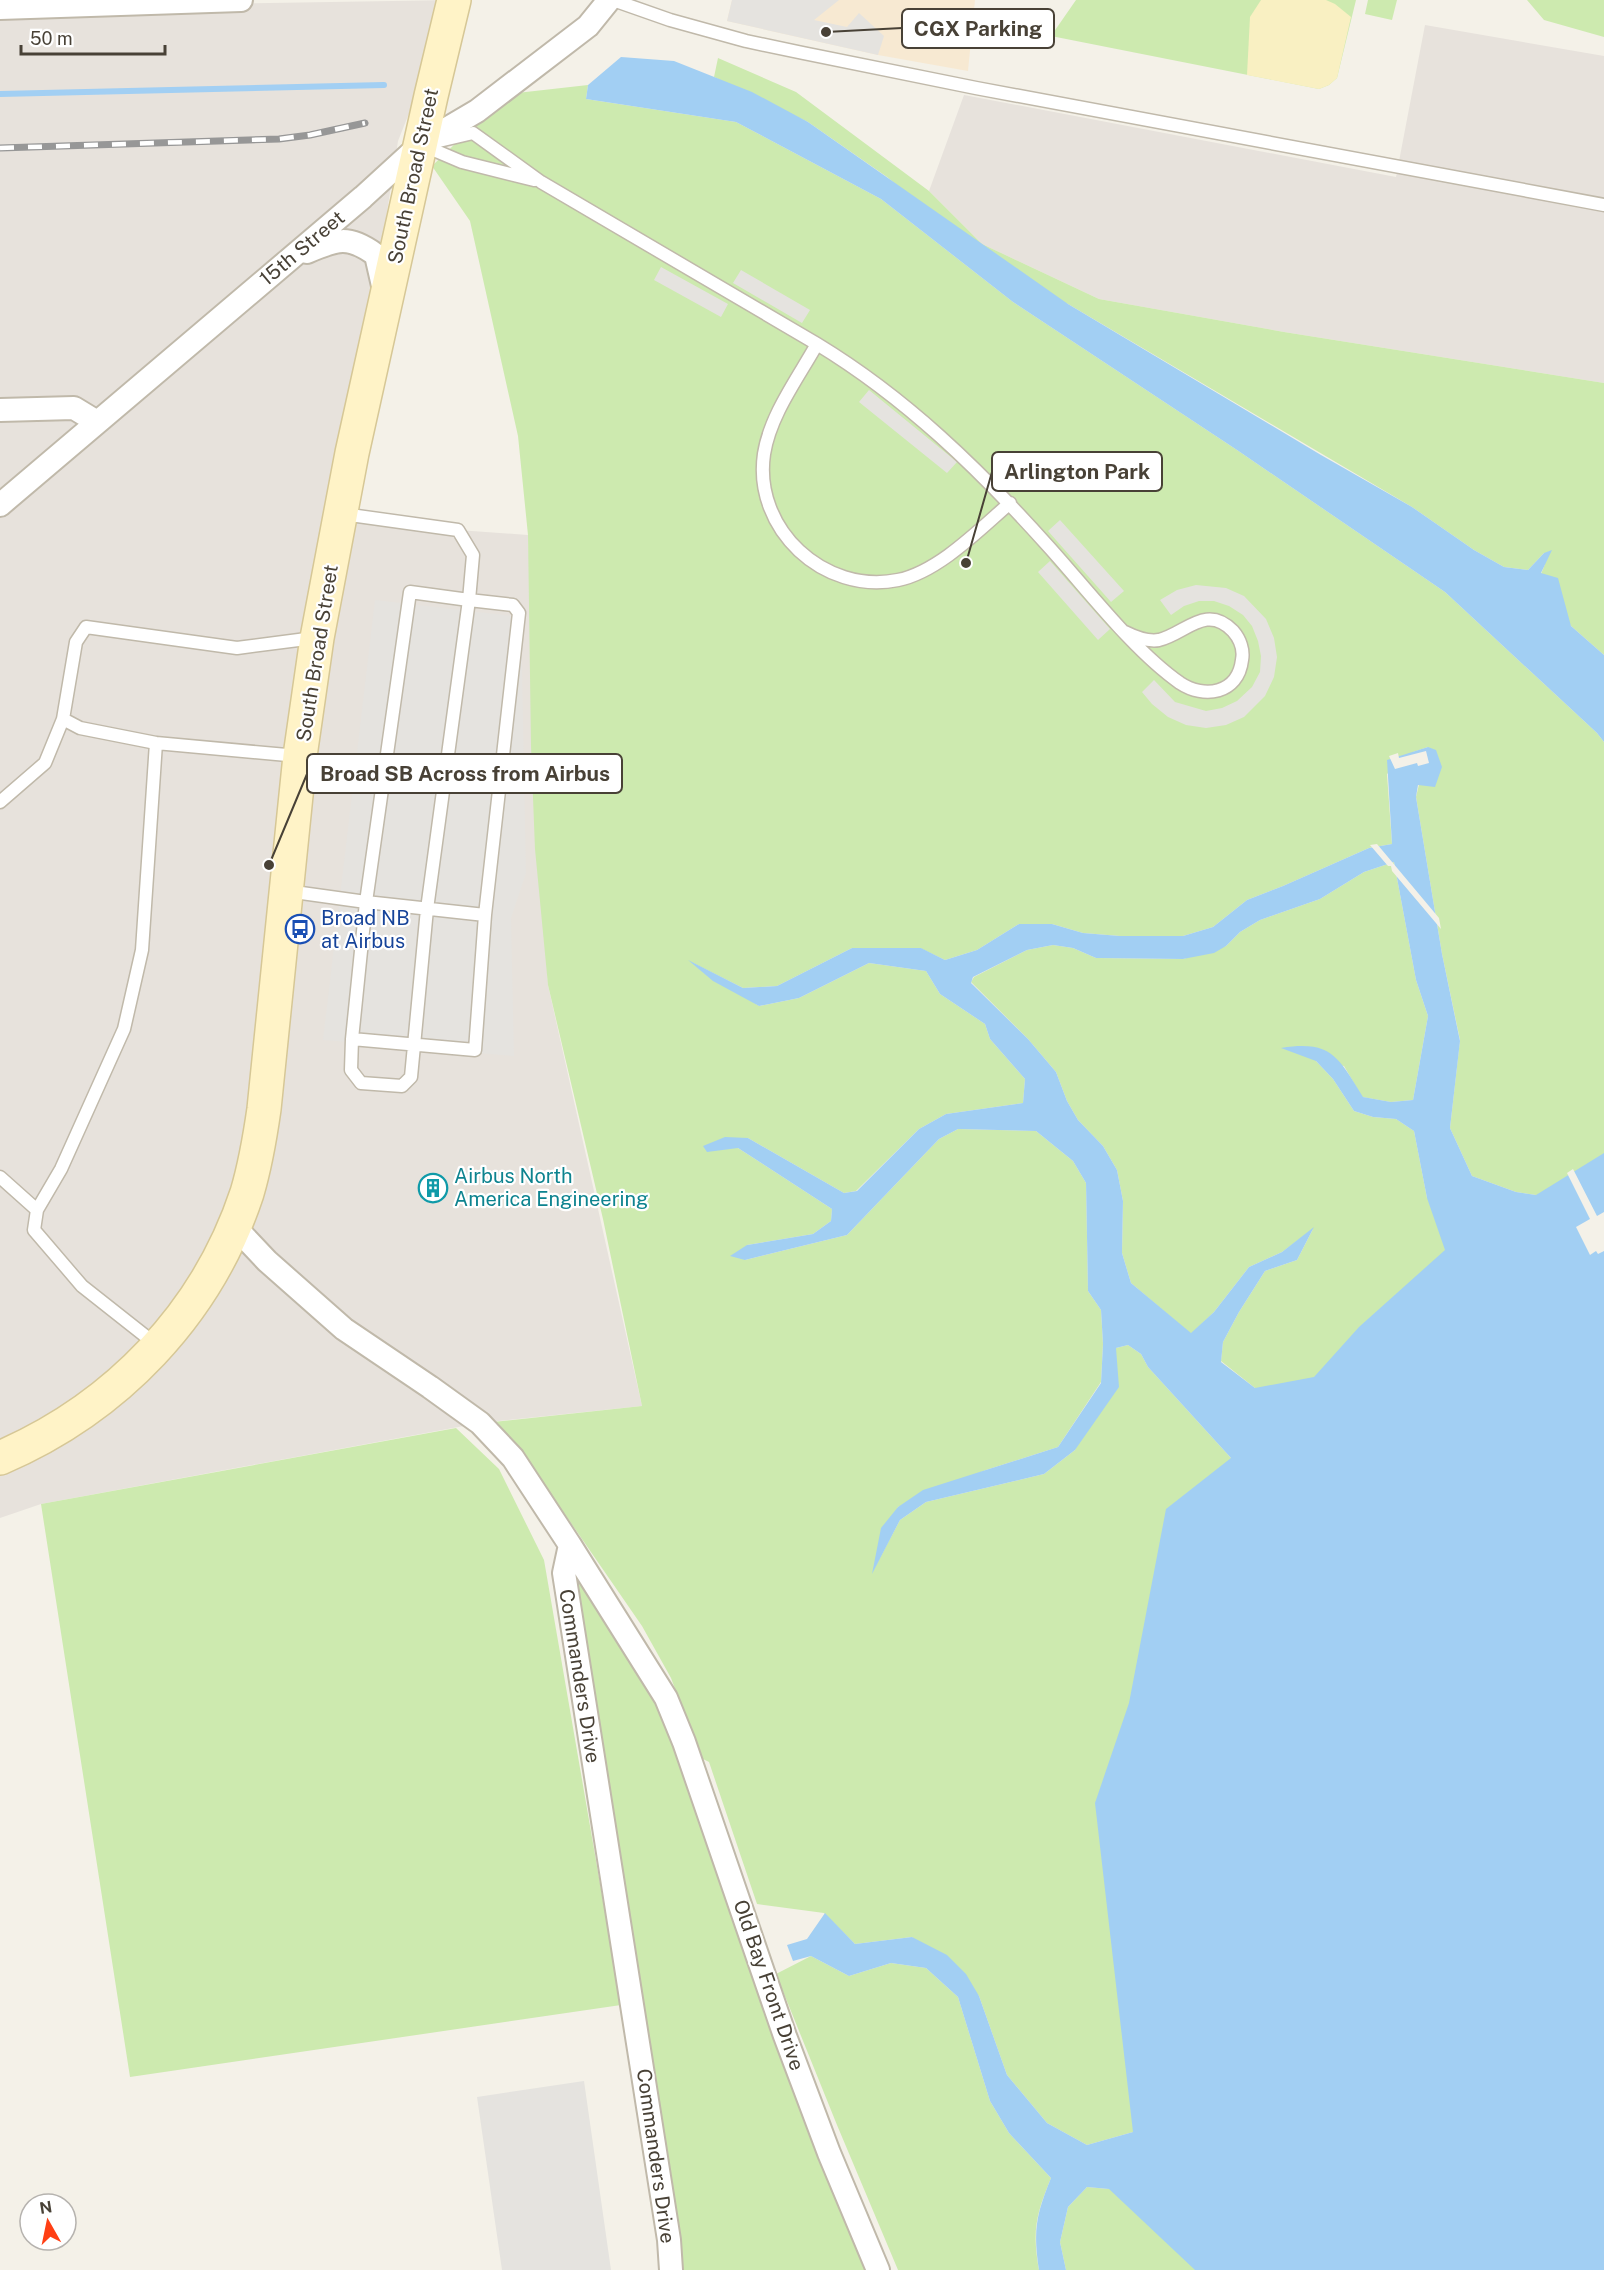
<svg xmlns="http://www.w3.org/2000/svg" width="1604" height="2270" font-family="'Public Sans',sans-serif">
  <rect width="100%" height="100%" fill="#f4f1e8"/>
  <path fill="#f7e9d2" d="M 732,0 L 975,0 L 968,71 L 878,55 L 727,21 Z"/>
  <path fill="#e7e2dc" d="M 0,0 L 23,7 L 454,0 L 398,141 L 340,514 L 458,530 L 528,535 L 548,985 L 642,1406 L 480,1423 L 41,1504 L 0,1518 Z
    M 1425,25 L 1604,56 L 1604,383 L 1284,332 L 1099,299 L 982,244 L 929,191 L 964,95 L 1396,177 Z"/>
  <path fill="#cdeaaf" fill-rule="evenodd" d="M 1076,0 L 1356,0 L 1337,78 L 1329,85 L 1319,89 L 1051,36 Z
    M 1368,0 L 1397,0 L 1392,20 L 1365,14 Z
    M 1527,0 L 1604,0 L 1604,37 L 1544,20 Z
    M 718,58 L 796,92 L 929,191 L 982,244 L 1099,299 L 1284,332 L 1604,383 L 1604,655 L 1571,626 L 1541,574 L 1545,564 L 1544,553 L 1528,570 L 1504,567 L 1474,550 L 1412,507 L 1068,304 L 1026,289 L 887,177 L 808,122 L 714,77 Z
    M 588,85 L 586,99 L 736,122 L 881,199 L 1013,302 L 1237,450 L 1445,592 L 1597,733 L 1604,742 L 1604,1523 L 1478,2270 L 1066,2270 L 1060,2242 L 1068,2207 L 1087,2187 L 1109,2189 L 1133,2132 L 1087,2145 L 1047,2123 L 1007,2075 L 979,1996 L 912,1937 L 855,1944 L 824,1913 L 757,1904 L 709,1762 L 701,1758 L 671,1678 L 642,1626 L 524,1455 L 493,1422 L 642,1406 L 603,1219 L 548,985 L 535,849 L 531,746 L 528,535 L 518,436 L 470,221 L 432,166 L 507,94 ZM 1428,747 L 1416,797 L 1442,954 L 1460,1040 L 1450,1128 L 1472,1176 L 1516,1192 L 1536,1195 L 1427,1198 L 1414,1131 L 1396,1119 L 1373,1117 L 1354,1111 L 1333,1079 L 1316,1061 L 1344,1066 L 1362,1097 L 1391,1102 L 1413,1100 L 1428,1016 L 1416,980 L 1394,862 L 1364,872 L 1320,899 L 1260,920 L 1240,932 L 1226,946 L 1183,959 L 1096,958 L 1073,948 L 1053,945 L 1027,950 L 974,977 L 971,982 L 1028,1039 L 1056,1072 L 1067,1101 L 1078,1120 L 1103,1146 L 1117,1170 L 1123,1201 L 1122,1253 L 1131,1283 L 1191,1334 L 1214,1312 L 1249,1267 L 1282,1252 L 1313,1229 L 1297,1260 L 1265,1271 L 1239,1312 L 1223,1342 L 1221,1361 L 1255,1388 L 1231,1458 L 1148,1367 L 1141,1354 L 1128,1345 L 1116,1348 L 1075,1450 L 1044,1474 L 926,1502 L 900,1520 L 873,1571 L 898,1507 L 986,1470 L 1058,1447 L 1101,1382 L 1103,1344 L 1101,1310 L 1088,1291 L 1086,1183 L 1073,1161 L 1036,1131 L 958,1129 L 939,1139 L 847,1235 L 745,1260 L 747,1245 L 813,1234 L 831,1221 L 832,1209 L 738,1148 L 748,1138 L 844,1193 L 856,1191 L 919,1129 L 946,1114 L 1023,1103 L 1025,1079 L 990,1039 L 985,1024 L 940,994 L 926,971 L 869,963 L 799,998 L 759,1006 L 691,962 L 743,988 L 777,986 L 852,948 L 920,948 L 945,960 L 977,950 L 1019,924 L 1052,924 L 1083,933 L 1120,936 L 1183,936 L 1213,927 L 1247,900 L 1283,886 L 1369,848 L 1392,844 L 1387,774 L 1413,752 Z
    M 456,1428 L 499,1469 L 544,1560 L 621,2005 L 130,2077 L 41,1504 Z
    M 581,1583 L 658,1700 L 872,2270 L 680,2270 L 573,1584 Z
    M 811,1956 L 849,1976 L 891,1963 L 926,1968 L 958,1997 L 990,2101 L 1009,2133 L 1051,2178 C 1036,2215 1032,2230 1039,2270 L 898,2270 L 837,2125 L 776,1974 Z"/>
  <path fill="#f9f0c2" d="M 1261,0 L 1326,0 L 1335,4 L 1351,17 L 1337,78 L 1329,85 L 1319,89 L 1247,75 L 1250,17 Z"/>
  <path fill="#e5e3df" d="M 732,0 L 839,0 L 814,20 L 847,27 L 859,13 L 884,36 L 878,55 L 727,21 Z
    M 661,267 L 728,304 L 721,317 L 654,280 Z
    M 741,270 L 810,310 L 802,323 L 733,283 Z
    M 869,390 L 957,462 L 947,473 L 859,402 Z
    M 1060,520 L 1124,591 L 1111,602 L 1048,531 Z
    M 1050,561 L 1110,629 L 1098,640 L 1038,572 Z
    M 1196,585 L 1226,588 L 1244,596 L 1266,619 L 1274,638 L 1277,657 L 1274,677 L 1265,696 L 1244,717 L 1226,725 L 1206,728 L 1186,725 L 1168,717 L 1152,704 L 1142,692 L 1154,680 L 1175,702 L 1206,711 L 1222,708 L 1237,701 L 1252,687 L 1260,672 L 1261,656 L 1258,641 L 1252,626 L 1243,615 L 1229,606 L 1214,601 L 1199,601 L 1184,606 L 1171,615 L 1160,600 L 1177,590 Z
    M 375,600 L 521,617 L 526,873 L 511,918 L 514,1056 L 323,1040 Z
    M 584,2081 L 611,2270 L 502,2270 L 477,2097 Z"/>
  <path fill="#a2cff3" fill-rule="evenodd" d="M 621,57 L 674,61 L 752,92 L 808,122 L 1068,304 L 1321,455 L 1412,507 L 1474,550 L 1504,567 L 1528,570 L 1544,553 L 1552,550 L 1541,573 L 1558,578 L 1571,626 L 1604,655 L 1604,742 L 1597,733 L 1445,592 L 1237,450 L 1013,302 L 881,199 L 736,122 L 586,99 L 588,85 Z
    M 1428,747 L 1436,750 L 1442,767 L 1435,787 L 1418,785 L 1416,797 L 1442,954 L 1460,1041 L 1450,1128 L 1472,1176 L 1516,1192 L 1536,1195 L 1604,1153 L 1604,2270 L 1195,2270 L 1109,2189 L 1087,2187 L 1068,2207 L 1060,2242 L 1066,2270 L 1039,2270 C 1033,2230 1036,2215 1051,2178 L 1009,2133 L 990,2101 L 958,1997 L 926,1968 L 891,1963 L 849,1976 L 811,1956 L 793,1961 L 787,1945 L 807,1939 L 825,1913 L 855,1944 L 912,1937 L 947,1955 L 966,1974 L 979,1996 L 1007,2075 L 1047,2123 L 1087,2145 L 1133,2132 L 1095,1803 L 1129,1703 L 1166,1509 L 1231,1458 L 1148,1367 L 1141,1354 L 1128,1345 L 1116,1348 L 1119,1387 L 1075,1450 L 1044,1474 L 926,1502 L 900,1520 L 872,1574 L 881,1528 L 898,1507 L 923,1490 L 1058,1447 L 1101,1383 L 1103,1344 L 1101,1310 L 1088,1291 L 1086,1183 L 1073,1161 L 1036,1131 L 958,1129 L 939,1139 L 847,1235 L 745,1260 L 730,1256 L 747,1245 L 813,1234 L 831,1221 L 832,1209 L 738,1148 L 707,1152 L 703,1146 L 725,1137 L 748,1138 L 844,1193 L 857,1191 L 919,1129 L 946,1114 L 1023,1103 L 1025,1079 L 990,1039 L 985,1024 L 940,994 L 926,971 L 869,963 L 799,998 L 759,1006 L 713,981 L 688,960 L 743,988 L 777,986 L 852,948 L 921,948 L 945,960 L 977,950 L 1019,924 L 1052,924 L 1083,933 L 1120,936 L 1183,936 L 1213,927 L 1247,900 L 1283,886 L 1369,848 L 1392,844 L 1387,760 ZM 1394,862 L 1416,980 L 1428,1016 L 1413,1100 L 1391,1102 L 1363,1097 C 1338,1057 1332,1040 1281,1048 L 1316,1061 L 1333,1079 L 1354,1111 L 1373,1117 L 1396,1119 L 1414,1131 L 1427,1198 L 1445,1250 L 1359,1327 L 1314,1377 L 1255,1388 L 1221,1362 L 1223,1342 L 1239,1312 L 1265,1271 L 1297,1260 L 1314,1227 L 1282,1252 L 1249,1267 L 1214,1312 L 1191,1333 L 1131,1283 L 1122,1253 L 1123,1201 L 1117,1170 L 1103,1146 L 1078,1120 L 1067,1101 L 1056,1072 L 1028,1039 L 971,983 L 973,977 L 1027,950 L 1053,945 L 1073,948 L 1096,958 L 1183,959 L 1214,953 L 1226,946 L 1240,932 L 1260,920 L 1320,899 L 1364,872 Z"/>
  <path fill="#f4f1e8" d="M 1426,751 L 1429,763 L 1418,766 L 1417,763 L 1395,769 L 1389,756 L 1398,753 L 1399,758 Z
    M 1377,844 L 1439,918 L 1441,929 L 1392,871 L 1391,866 L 1388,866 L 1370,845 Z
    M 1573,1169 L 1597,1216 L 1604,1212 L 1604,1251 L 1598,1254 L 1596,1251 L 1590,1255 L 1576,1227 L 1590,1219 L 1567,1173 Z"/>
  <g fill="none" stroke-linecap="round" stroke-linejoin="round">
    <path stroke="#a2cff3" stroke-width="6" d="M 0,94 L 384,85"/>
    <g stroke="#c0b9aa" stroke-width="15">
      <path id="lane" d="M 613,0 L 670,20 L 746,41 L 803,53 L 976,88 L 1604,205
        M 439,141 L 473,133 L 541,182 L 817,344 C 906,398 979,469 1048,546 C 1087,589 1133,650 1180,683 C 1204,699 1238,694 1242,660 C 1244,650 1240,639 1233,631 C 1206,603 1185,634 1159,640 C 1147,642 1135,637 1125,632
        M 422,145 L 462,162 L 534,180
        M 817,344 C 798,378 770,415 764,454 C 753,529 824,595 898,580 C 938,572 979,530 1010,503
        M 63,719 L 80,728 L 156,743 L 298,756
        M 156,743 L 142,950 L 124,1029 L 61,1169 L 37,1210 L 34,1230 L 82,1286 L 158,1346
        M 0,802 L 45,763 L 63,719 L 76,642 L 86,627 L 237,648 L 314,638
        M 287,891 L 366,902 L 352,1039 L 475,1050 L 485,915 L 366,902 L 410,592 L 469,600 L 473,555 L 458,530 L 343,514
        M 352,1039 L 351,1070 L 361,1083 L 402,1086 L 411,1077 L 427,909 L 469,600 L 513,605 L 519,613 L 485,915
        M 0,1177 L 37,1210"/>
    </g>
    <g stroke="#c0b9aa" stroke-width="26">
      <path id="street" d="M 0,8 L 241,0
        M 307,252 C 337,239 349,235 376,255 L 384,290
        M 0,410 L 74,408 L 97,422
        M 0,505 L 363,197 L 421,144 L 477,111 L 588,26 L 609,0
        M 234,1226 L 267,1261 L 344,1329 L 430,1387 L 480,1423 L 513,1458 L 570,1545 L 564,1573 L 669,2240 L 671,2270
        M 570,1545 L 666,1698 L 684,1742 L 785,2036 L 829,2153 L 878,2270"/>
    </g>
    <g stroke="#d6c796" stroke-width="36">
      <path id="secondary" d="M 0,1458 C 116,1408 207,1314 247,1193 C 255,1166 260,1137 264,1109 L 300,756 L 317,638 L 352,453 L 431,96 L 454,0"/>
    </g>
    <use href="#lane" stroke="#fff" stroke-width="12"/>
    <use href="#street" stroke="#fff" stroke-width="22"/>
    <use href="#secondary" stroke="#fff3c7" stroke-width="33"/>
    <g stroke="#979797" stroke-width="7">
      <path id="rail" d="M 0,148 L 279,139 L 310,135 L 365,123"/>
    </g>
    <use href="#rail" stroke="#fff" stroke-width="4.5" stroke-dasharray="14" stroke-linecap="butt"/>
  </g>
  <defs>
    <g id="bus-ring" transform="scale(1.5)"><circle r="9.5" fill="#fff" stroke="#1a4fb4" stroke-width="1.5"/><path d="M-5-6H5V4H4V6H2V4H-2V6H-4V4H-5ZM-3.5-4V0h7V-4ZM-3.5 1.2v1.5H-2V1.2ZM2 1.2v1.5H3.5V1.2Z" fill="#1a4fb4"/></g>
    <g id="building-ring" transform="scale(1.5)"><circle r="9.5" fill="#fff" stroke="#0f9aa8" stroke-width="1.5"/><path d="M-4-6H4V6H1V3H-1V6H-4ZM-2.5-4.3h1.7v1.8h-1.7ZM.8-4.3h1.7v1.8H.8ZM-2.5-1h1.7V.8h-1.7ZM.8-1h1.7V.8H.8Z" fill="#0f9aa8"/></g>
  </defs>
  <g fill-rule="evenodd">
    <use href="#bus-ring" x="300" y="929"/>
    <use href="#building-ring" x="433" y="1188"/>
  </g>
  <g text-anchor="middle" stroke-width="4.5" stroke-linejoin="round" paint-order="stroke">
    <g font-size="20" fill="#484136" stroke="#fff">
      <text transform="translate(413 176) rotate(-78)" y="7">South Broad Street</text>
      <text transform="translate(302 248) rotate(-40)" y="7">15th Street</text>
      <text transform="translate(317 653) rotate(-81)" y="7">South Broad Street</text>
      <text transform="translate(580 1676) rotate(81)" y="7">Commanders Drive</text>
      <text transform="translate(769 1985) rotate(71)" y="7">Old Bay Front Drive</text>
      <text transform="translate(656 2156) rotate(82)" y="7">Commanders Drive</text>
    </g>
    <g font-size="20" fill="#164399" stroke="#fff" text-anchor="start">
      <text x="321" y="925">Broad NB<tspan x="321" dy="23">at Airbus</tspan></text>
    </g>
    <g font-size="20" fill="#0d838f" stroke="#fff" text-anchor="start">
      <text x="454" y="1183">Airbus North<tspan x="454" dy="23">America Engineering</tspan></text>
    </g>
  </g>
  <path fill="none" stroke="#484136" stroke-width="2" d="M826 32L902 28M966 563L992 472M269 865L307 774"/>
  <g fill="#484136" stroke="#fff" stroke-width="2">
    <circle cx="826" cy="32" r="6"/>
    <circle cx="966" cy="563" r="6"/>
    <circle cx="269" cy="865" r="6"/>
  </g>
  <g fill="#fff" stroke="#484136" stroke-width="2">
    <rect x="902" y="9" width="152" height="39" rx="6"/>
    <rect x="992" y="452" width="170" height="39" rx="6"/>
    <rect x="307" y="754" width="315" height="39" rx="6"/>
  </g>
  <g font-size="21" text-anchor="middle" font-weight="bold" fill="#484136">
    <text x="978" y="36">CGX Parking</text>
    <text x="1077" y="479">Arlington Park</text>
    <text x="465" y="781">Broad SB Across from Airbus</text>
  </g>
  <g transform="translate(48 2222) rotate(351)"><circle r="28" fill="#ffffff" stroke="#b6b3af" stroke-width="1.5"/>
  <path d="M0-4.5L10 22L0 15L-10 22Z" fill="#ff3f14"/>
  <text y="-9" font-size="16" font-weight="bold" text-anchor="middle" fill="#484136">N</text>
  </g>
  <path d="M21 45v9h144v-9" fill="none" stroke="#484136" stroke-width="3"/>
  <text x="30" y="45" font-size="18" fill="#484136" stroke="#ffffff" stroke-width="4.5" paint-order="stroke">50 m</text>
</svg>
